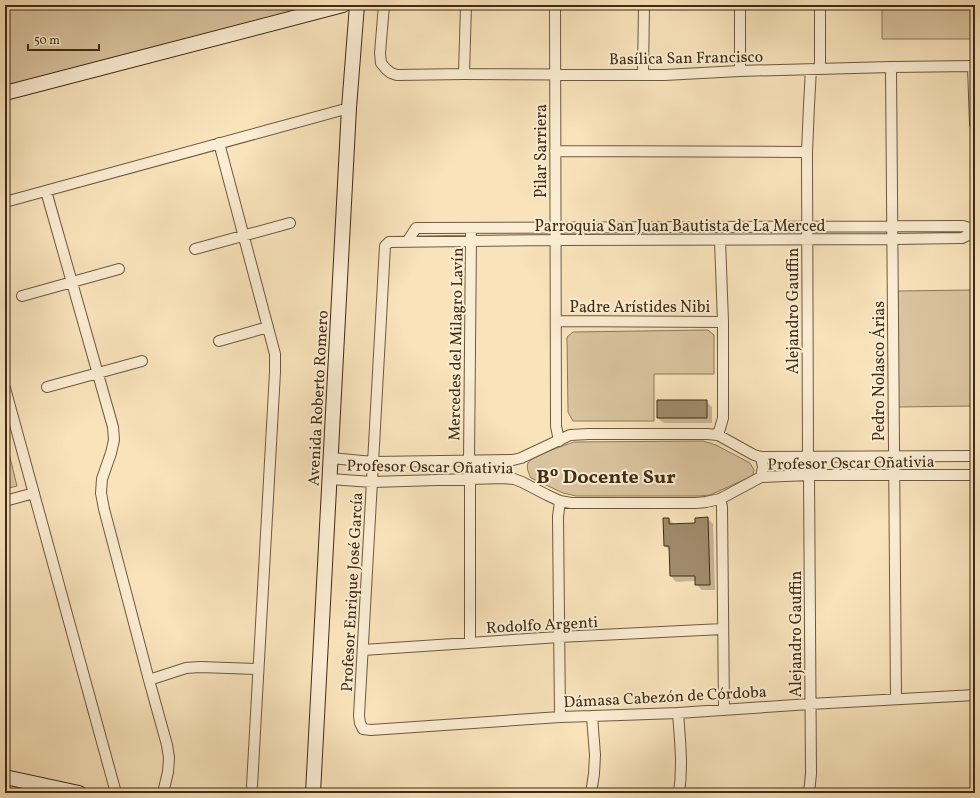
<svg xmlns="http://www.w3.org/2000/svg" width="980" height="798" font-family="Vollkorn,serif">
  <rect width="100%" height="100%" fill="#f9e3bb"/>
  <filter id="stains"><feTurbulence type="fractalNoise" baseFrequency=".005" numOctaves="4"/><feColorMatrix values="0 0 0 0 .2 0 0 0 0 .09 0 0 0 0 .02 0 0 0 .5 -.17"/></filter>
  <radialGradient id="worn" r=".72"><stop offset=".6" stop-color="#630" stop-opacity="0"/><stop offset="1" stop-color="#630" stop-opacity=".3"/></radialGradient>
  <path fill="#dac49f" stroke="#8d785a" d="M 5,5 L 324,5 L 5,91 Z
    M 882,5 L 975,5 L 975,39 L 882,39 Z
    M 973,290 L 973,406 L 898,407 L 898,291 Z
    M 708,330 L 714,335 L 714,374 L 654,374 L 654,421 L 573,421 L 568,412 L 567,337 L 573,332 Z
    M 703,441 L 716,445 L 750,463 L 754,470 L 753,475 L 750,477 L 710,495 L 700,496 L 576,496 L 563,493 L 531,478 C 529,474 526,468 528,463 C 532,456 565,445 574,442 Z
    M 7,445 L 17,486 L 5,489 L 5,446 Z"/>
  <path fill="#0003" d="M 706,401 L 712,407 L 712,423 L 664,423 L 658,418 Z
    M 707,518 L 713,524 L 715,590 L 702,590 L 696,584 L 696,581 L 676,582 L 671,576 L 670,551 L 665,546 L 669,519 L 674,524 L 696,524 Z"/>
  <path fill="#a08b6b" stroke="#402b15" d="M 657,400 L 707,400 L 707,418 L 657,418 Z
    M 708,517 L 710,585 L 695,585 L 695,576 L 670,576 L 669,546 L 664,546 L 663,518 L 669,518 L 669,524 L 695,523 L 695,518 Z"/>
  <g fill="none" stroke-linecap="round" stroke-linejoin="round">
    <g stroke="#6e593e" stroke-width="12">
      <path id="street" d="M 384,5 L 380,53 L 381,63 L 386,69 L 391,73 L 397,75 L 464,74 L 664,75 L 740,71 L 891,67 L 975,66
        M 555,5 L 556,426 L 559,441
        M 820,5 L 820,69
        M 973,66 L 975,124
        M 891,67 L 896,699
        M 740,71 L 740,5
        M 464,74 L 466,5
        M 643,74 L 644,5
        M 219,143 L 275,354 L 275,372 L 252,786
        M 555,151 L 807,152
        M 46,191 L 113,427 L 114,440 L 111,453 L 102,479 L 101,493 L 104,509 L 149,680 L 167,745 L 169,758 L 168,772 L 163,793
        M 5,202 L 349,108
        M 975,232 L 962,238 L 893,239 L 556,240 L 389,242 L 385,246 L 359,716 L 360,723 L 363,729 L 371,730 L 560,717 L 592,716 L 678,713 L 810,704 L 975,695
        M 407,242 L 416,228 L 963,226 L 975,230
        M 195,249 L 290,223
        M 22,296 L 119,269
        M 556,321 L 723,322
        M 219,341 L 268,327
        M 47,387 L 142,361
        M 5,388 L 116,793
        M 718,435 L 723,418 L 723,322 L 720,240
        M 808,457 L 807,152 L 809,105 L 811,69
        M 331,458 L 373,462 L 513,460 L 521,458 L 570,435 L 589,434 L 707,434 L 718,435 L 754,455 L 761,457 L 975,456
        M 469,461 L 471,235
        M 761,477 L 763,467 L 761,457
        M 330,479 L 372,482 L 503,478 L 514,479 L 522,482 L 547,495 L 560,501 L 571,503 L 696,503 L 706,502 L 720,499 L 761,477 L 809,475 L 975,475
        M 470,480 L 470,643
        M 720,499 L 722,506 L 724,710
        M 5,501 L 34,493
        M 363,650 L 559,637 L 723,629
        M 149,680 L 186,668 L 200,667 L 258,669
        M 678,713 C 680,740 683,766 679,793
        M 560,717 L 558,517 L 560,501
        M 591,793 L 594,774 L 595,755 L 592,716
        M 809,793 L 811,774 L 809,475"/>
    </g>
    <g stroke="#402b15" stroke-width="16">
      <path id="secondary" d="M 5,93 L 343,5
        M 5,777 L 79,793
        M 313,793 L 349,108 L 357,5"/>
    </g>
    <use href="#street" stroke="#fbedd3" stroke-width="10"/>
    <use href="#secondary" stroke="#fbedd3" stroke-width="14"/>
  </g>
  <g text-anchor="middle" stroke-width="4" stroke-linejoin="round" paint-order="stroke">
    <g font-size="16" fill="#402b15" stroke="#fbedd3">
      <text transform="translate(686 57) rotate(-1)" y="6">Basílica San Francisco</text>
      <text transform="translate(540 151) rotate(-90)" y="6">Pilar Sarriera</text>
      <text x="680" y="231">Parroquia San Juan Bautista de La Merced</text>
      <text x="640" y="312">Padre Arístides Nibi</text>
      <text transform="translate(792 311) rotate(-90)" y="6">Alejandro Gauffin</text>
      <text transform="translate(455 344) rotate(-89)" y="6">Mercedes del Milagro Lavín</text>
      <text transform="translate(878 371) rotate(-90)" y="6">Pedro Nolasco Árias</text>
      <text transform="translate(317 398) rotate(-87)" y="6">Avenida Roberto Romero</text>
      <text transform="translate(851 462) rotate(-1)" y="6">Profesor Oscar Oñativia</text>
      <text transform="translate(430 466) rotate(1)" y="6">Profesor Oscar Oñativia</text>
      <text transform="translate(351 592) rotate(-87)" y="6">Profesor Enrique José García</text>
      <text transform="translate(542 624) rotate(-3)" y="6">Rodolfo Argenti</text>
      <text transform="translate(795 634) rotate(-90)" y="6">Alejandro Gauffin</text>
      <text transform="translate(665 696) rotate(-3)" y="6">Dámasa Cabezón de Córdoba</text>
    </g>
    <g font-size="20" font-weight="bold" fill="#402b15" stroke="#fbedd3">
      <text x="606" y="483">Bº Docente Sur</text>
    </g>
  </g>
  <rect width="980" height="798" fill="none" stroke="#f9e3bb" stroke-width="20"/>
  <rect x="6" y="6" width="968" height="786" fill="none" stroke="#402b15" stroke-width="2"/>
  <rect x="10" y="10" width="960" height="778" fill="none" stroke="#402b15"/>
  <path d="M28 44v6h71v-6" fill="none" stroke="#402b15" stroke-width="2"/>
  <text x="34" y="44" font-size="12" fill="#402b15" stroke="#fbedd3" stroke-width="3" paint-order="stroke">50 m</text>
  <rect width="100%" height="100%" filter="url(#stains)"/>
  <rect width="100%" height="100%" fill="url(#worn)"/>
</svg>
